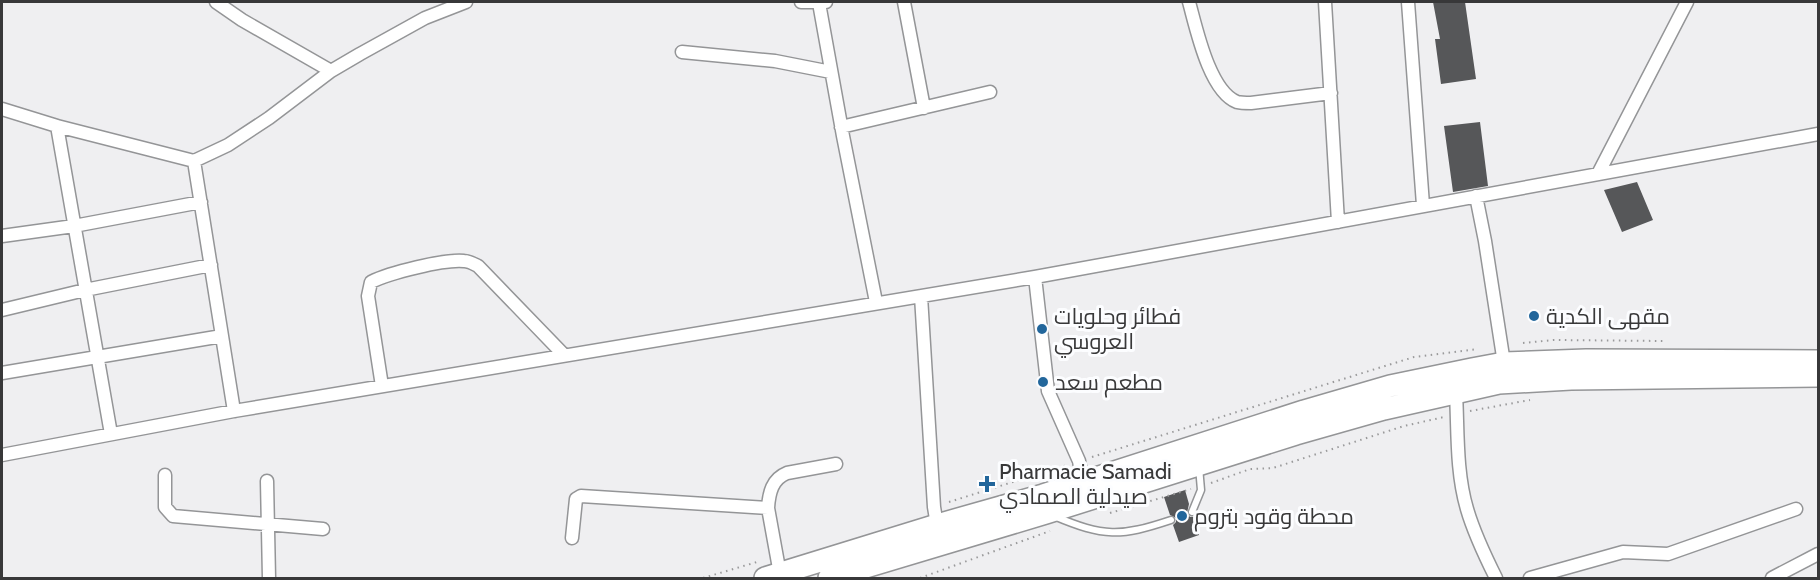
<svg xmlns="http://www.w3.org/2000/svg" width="1820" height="580" font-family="Cabin,Cairo,sans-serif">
  <rect width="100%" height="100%" fill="#efeff1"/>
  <path fill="#565759" d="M 1433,2 L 1465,2 L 1476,79 L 1441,84 L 1435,39 L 1440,39 Z
    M 1480,122 L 1488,186 L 1453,192 L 1444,126 Z
    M 1637,182 L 1653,220 L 1622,232 L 1604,190 Z
    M 1185,490 L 1189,504 L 1187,513 L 1190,517 L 1194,517 L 1199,535 L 1179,542 L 1173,525 L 1176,522 L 1176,518 L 1170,515 L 1164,497 Z"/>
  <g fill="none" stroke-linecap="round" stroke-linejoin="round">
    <g stroke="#949597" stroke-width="9">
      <path id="service" d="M 1192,512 L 1201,490 L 1199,467
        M 1054,516 C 1104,537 1120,537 1171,520"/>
    </g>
    <g stroke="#949597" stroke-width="15">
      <path id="minor" d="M 216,2 L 242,20 L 331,71
        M 801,2 L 826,2
        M 904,2 L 924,108
        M 1189,2 C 1196,27 1209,91 1237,102 C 1241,103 1246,103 1251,103 L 1331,93
        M 1325,2 L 1338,222
        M 1408,2 L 1423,205
        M 819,3 L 843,136 L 876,302
        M 682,52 L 775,61 L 831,72
        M 2,109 L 57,126 L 194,161 L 228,145 L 269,118 L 331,71 L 360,54 L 425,18 L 466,2
        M 57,126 L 111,434
        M 841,127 L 990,92
        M 194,161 L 234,411
        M 1598,174 L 1687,2
        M 1476,196 L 1485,241 L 1504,363
        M 2,236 L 74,226 L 201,202
        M 1035,277 L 1048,391 L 1079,461 L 1083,483
        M 921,296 L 934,507 L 937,525
        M 2,310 L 85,290 L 211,265
        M 2,373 L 222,336
        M 382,386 L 368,296 L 371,282 C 389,273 444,259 464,261 C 469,261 474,264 478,266 L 564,355
        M 1456,393 C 1458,431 1456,472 1467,509 C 1474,533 1485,556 1496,578
        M 2,455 L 234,411 L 1035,277 L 1818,134
        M 165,475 L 165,507 L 173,516 L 323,529
        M 267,481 L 269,578
        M 768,508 C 769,493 772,479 787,473 L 836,464
        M 572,538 L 576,499 L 581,496 L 768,508 L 780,574
        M 1530,578 L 1623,552 L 1668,554 L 1796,509
        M 1772,578 L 1818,554"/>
    </g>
    <g stroke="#949597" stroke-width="24">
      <path id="trunk" d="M 765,578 L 937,525 L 1043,495 L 1304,411 L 1390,386 L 1472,369 L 1504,363 L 1586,360 L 1818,361
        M 829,578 L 1046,513 L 1296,434 L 1384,409 L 1499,383 L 1571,379 L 1818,376"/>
    </g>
    <path stroke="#9a9a9b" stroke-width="2" stroke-dasharray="1.5 4.5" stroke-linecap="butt" d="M 1523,343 L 1554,340 L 1664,341
      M 1470,411 L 1530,400
      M 1092,457 L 1414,357 L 1478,349
      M 1211,483 L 1250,469 L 1273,468 L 1404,426 L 1444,417
      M 949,502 L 1067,465
      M 1110,513 L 1191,489
      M 703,578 L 757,562
      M 920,578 L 1050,531"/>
    <use href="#service" stroke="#fff" stroke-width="6"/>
    <use href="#minor" stroke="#fff" stroke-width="12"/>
    <use href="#trunk" stroke="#fff" stroke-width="21"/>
  </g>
  <g fill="#22669b" stroke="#fcfdff" stroke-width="2">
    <circle cx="1534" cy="316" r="6"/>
    <circle cx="1042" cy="329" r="6"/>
    <circle cx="1043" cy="382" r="6"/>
    <path d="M984 475h6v6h6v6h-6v6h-6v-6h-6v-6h6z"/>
    <circle cx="1182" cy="516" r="6"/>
  </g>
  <g text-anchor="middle" stroke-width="6" stroke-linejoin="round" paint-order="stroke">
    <g font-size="22" fill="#383839" stroke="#fcfdff" text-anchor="start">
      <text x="1054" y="324">فطائر وحلويات<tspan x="1054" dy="25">العروسي</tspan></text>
      <text x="1546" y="324">مقهى الكدية</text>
      <text x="1055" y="390">مطعم سعد</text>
      <text x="999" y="479">Pharmacie Samadi<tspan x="999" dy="25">صيدلية الصمادي</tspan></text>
      <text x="1194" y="524">محطة وقود بتروم</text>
    </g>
  </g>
  <rect width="1820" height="580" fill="none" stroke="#383839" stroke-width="6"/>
</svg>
